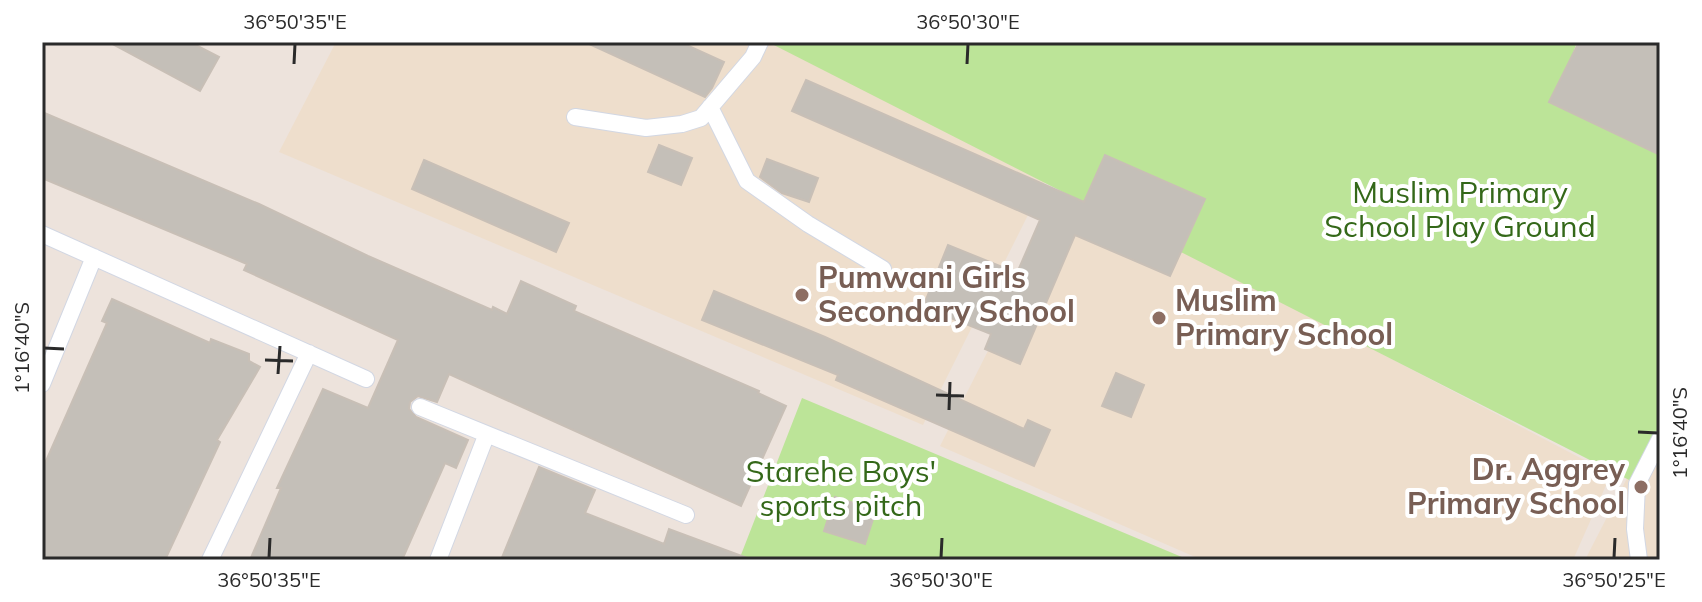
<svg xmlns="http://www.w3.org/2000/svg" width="1702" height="602" font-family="Mulish,sans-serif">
  <rect width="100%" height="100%" fill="#ede3dc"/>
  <path fill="#eedecc" d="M 336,42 L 794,42 L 1053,165 L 923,425 L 279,152 Z
    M 1069,190 L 1611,474 L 1573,560 L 1202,560 L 940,446 Z
    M 1660,414 L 1660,560 L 1585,560 Z"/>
  <path fill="#bce498" d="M 768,42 L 1577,42 L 1563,81 L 1660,136 L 1660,439 L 1637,484 Z
    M 802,398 L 1189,560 L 739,560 Z"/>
  <path fill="#c4bfb8" stroke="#c8bfb6" stroke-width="2" d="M 109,42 L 190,42 L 219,57 L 200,91 Z
    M 585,42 L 680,42 L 724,62 L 712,88 L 705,97 Z
    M 1579,42 L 1660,42 L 1660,155 L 1549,102 Z
    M 806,80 L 1084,202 L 1105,155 L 1205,199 L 1170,276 L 1075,235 L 1020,364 L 985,349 L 991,334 L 923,307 L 948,245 L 1017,273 L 1040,220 L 792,111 Z
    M 42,112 L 259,204 L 368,256 L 492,310 L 493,307 L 507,314 L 521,281 L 576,306 L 574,311 L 759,391 L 758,393 L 786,406 L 741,506 L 449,374 L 437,402 L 418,396 L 410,402 L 409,409 L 416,417 L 468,440 L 456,468 L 445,463 L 402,560 L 250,560 L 281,488 L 277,488 L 323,389 L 368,408 L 398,340 L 244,270 L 247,264 L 42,178 Z
    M 659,145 L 692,158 L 681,185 L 648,172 Z
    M 767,159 L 818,178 L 809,202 L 782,193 L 760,177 Z
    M 424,160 L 569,223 L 556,252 L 412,189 Z
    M 714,291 L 825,337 L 1024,429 L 1028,420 L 1050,430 L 1034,466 L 836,380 L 838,375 L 702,320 Z
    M 112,299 L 210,343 L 211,339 L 249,354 L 249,361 L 260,367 L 217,440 L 220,442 L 165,560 L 42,560 L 42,470 L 107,323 L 102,321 Z
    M 1116,373 L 1144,385 L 1131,417 L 1102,406 Z
    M 539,467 L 595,490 L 585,513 L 664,544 L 669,529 L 747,558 L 747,560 L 501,560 Z
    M 835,497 L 876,510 L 865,544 L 824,531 Z"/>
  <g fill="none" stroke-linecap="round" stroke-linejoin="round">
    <g stroke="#d2d7e3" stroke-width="18">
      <path id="service" d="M 710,107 L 747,181 L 808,224 L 883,269
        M 575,117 L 646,128 L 682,124 L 701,118 L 753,57 L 760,42
        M 42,234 L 366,379
        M 42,384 L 94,257
        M 420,407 L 686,515
        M 210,560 L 309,353
        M 438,560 L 486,436
        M 1639,560 L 1635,529 L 1637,484 L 1660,439"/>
    </g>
    <use href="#service" stroke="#fff" stroke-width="16"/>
  </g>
  <path fill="none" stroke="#2a2a2a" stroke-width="3" d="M 294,64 L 295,44M 967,64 L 968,44M 44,348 L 64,349M 265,360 L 293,361M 278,374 L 280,346M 936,395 L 964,396M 949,410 L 950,382M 1638,432 L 1658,433M 269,558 L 270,538M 941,558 L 942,538M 1614,558 L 1615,538"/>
  <g fill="#8d6e63" stroke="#fff" stroke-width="3">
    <circle cx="802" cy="295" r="8"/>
    <circle cx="1159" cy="318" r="8"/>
    <circle cx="1641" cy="487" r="8"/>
  </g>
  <g text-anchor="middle" stroke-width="8" stroke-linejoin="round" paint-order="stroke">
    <g font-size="30" fill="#346819" stroke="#fff">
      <text x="1460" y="203">Muslim Primary<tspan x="1460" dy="34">School Play Ground</tspan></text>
      <text x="841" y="482">Starehe Boys'<tspan x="841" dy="34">sports pitch</tspan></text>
    </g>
    <g font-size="30" font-weight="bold" fill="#785e54" stroke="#fff" text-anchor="start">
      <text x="818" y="288">Pumwani Girls<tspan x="818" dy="34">Secondary School</tspan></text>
      <text x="1175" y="311">Muslim<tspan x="1175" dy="34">Primary School</tspan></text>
      <text x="1625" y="480" text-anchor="end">Dr. Aggrey<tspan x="1625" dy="34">Primary School</tspan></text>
    </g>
  </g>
  <rect width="1702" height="602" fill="none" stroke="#ffffff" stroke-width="88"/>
  <rect x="44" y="44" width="1614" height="514" fill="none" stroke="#2a2a2a" stroke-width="3"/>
  <g font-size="20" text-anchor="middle" fill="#2a2a2a">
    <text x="295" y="29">36°50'35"E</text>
    <text x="968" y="29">36°50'30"E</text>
    <text transform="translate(22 348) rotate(-90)" y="7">1°16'40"S</text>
    <text transform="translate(1680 433) rotate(-90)" y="7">1°16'40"S</text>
    <text x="269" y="587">36°50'35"E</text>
    <text x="941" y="587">36°50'30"E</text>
    <text x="1614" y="587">36°50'25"E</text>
  </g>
</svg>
